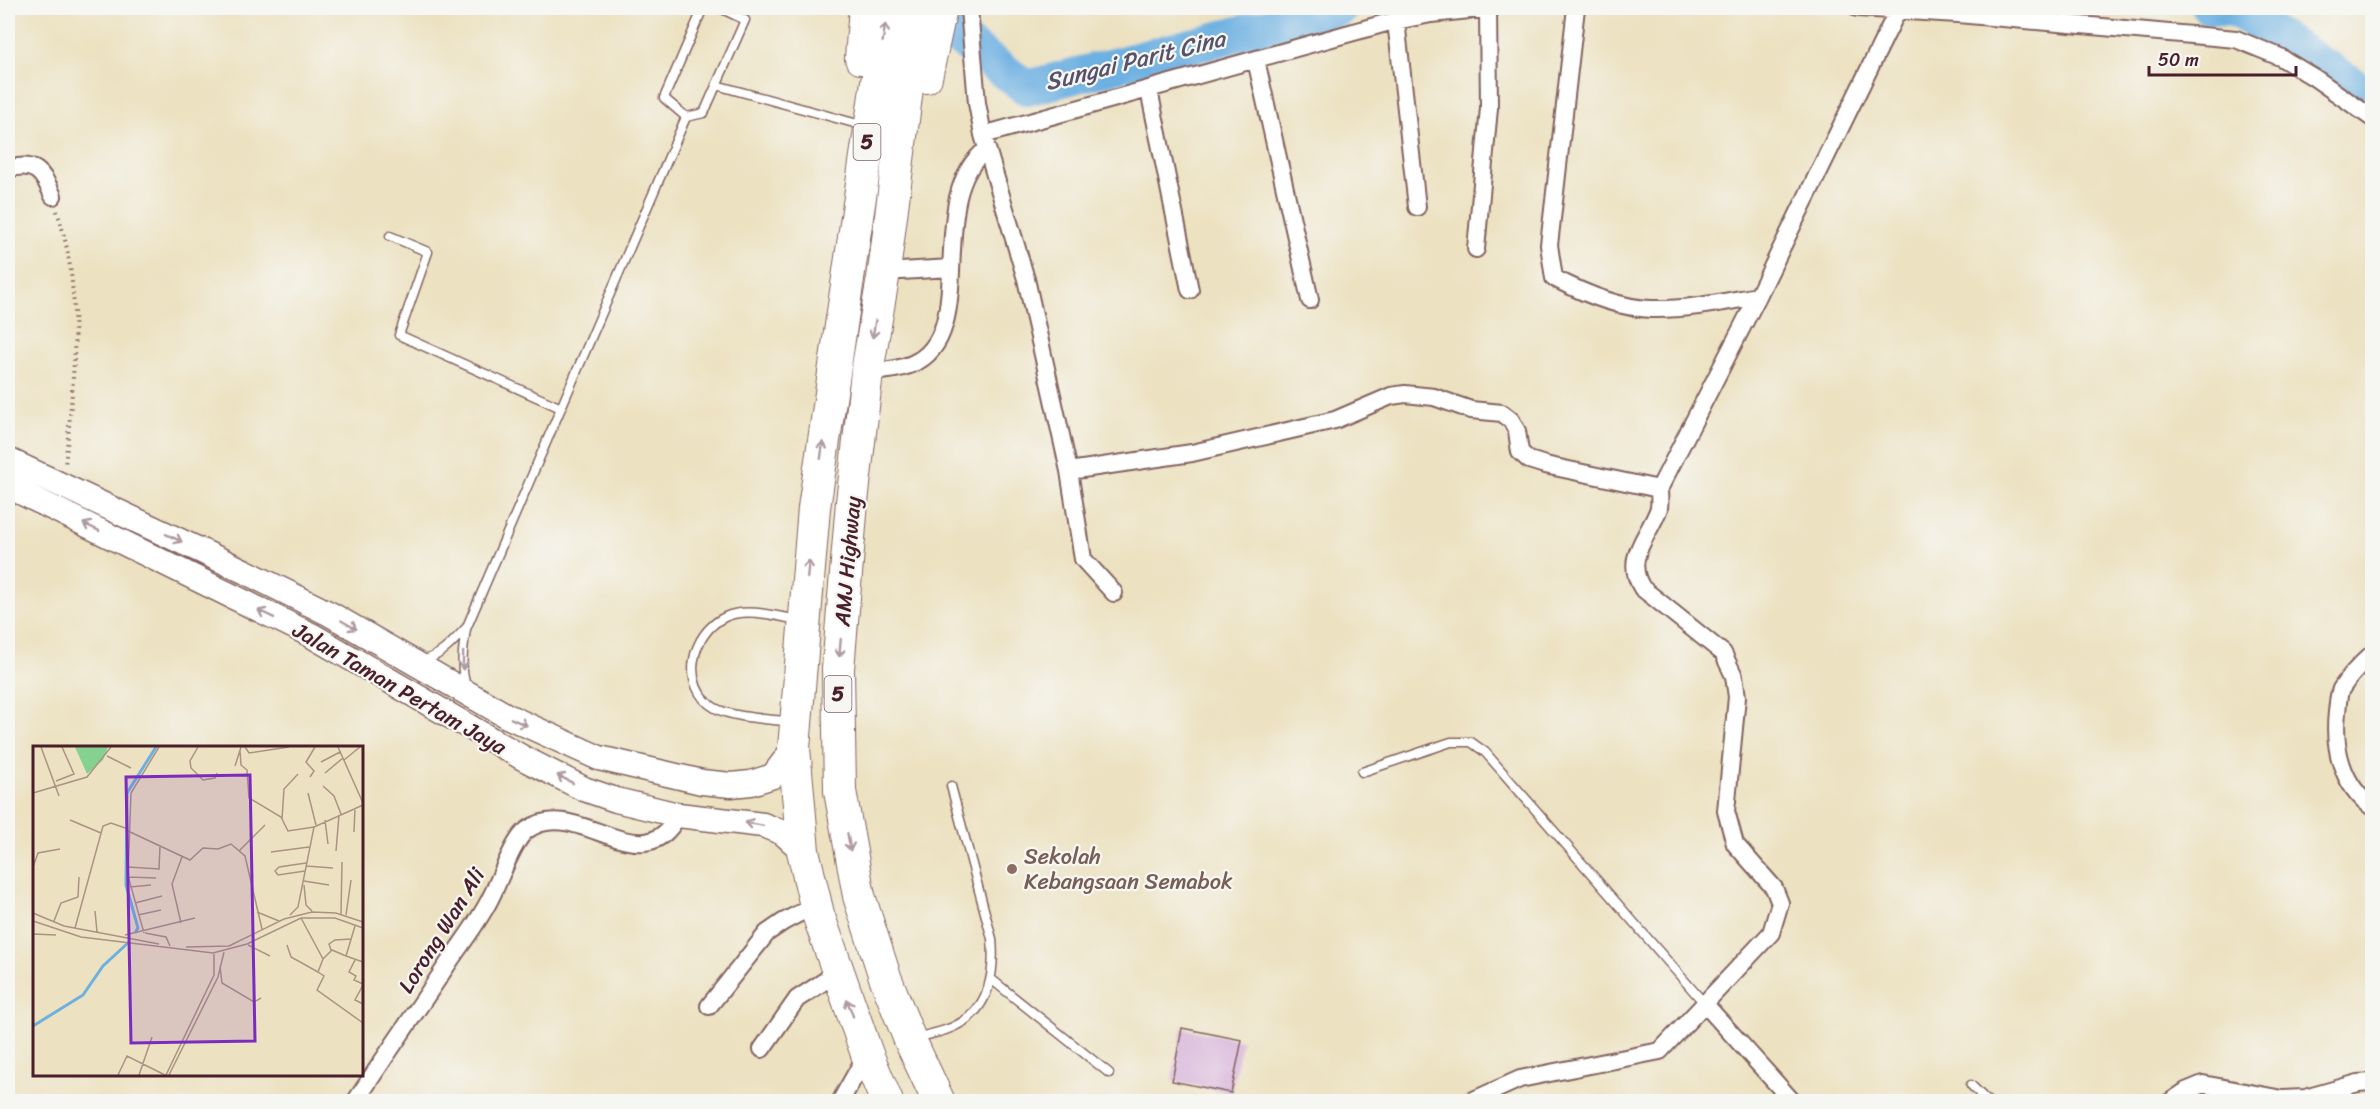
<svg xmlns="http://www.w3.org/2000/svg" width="2380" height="1109" font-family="Sriracha,sans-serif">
  <rect width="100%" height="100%" fill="#f6f6f2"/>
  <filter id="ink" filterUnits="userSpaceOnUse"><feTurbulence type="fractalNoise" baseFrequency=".0167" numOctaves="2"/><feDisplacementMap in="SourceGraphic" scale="12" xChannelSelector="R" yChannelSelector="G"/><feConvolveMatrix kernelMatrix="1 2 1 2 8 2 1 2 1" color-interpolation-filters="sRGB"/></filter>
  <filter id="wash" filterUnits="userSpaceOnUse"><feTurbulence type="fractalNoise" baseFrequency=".008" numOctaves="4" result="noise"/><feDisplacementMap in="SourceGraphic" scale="24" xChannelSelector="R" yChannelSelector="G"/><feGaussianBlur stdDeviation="1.35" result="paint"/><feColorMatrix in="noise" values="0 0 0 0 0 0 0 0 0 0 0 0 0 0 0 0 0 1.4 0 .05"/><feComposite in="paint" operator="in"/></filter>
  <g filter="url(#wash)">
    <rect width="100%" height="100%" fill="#ece1c0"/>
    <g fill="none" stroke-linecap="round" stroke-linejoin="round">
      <path stroke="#6db0e2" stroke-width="36" d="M 917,8 L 1027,88 L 1340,8
        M 2210,8 L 2235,9 L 2372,97"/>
    </g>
    <g id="blocks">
      <path fill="#d2a8d5" d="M 1182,1028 L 1242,1040 L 1231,1093 L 1172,1081 Z"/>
    </g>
  </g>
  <g filter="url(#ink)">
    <use href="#blocks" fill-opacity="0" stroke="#83635f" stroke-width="1.5"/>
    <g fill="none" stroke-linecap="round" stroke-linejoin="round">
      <g stroke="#83635f" stroke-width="11">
        <path id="lane" d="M 703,8 L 664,98 L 686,117 L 704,113 L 745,20 L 720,8
          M 716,85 L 854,123
          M 390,236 L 428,252 L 399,335 L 561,408
          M 421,661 C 440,657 452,643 465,629
          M 466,686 C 460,667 463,648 466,629 L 686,117
          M 792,722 C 771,719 733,718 715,708 C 679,687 691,633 725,617 C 746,607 776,616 798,620
          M 1362,772 L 1451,742 L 1471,742 L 1485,752 L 1704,1003
          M 991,979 L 1109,1073
          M 916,1038 C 929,1034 945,1032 957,1025 C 990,1009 995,971 992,939 L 951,786
          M 1971,1085 L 1988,1102"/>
      </g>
      <g stroke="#83635f" stroke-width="20">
        <path id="street" d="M 969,8 L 977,103 L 983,135 L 1026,279 L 1069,471 L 1083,559 L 1114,593
          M 1576,8 L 1549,245 L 1554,278 C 1583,293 1618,308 1651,309 C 1687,310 1723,302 1758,296
          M 1857,8 L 1958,14 L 2236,39 L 2280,57 L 2315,78 L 2372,118
          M 1396,21 L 1417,207
          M 1256,60 L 1310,300
          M 1149,90 L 1190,290
          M 983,135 L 1386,23 L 1431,14 L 1489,8
          M 8,169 C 35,161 43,172 53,196
          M 1476,249 L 1489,108 L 1488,8
          M 884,272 L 951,268
          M 867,372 C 882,371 898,370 912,364 C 982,335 922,197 987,149
          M 1069,471 L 1192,453 L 1335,420 L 1391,396 L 1405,394 L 1434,397 L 1471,410 L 1502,413 L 1511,420 L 1517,431 L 1520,452 L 1529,460 L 1545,465 L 1659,489
          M 2372,654 C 2361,664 2349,676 2341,689 C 2338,695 2338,705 2337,712 C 2333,748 2342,785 2372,807
          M 1704,1003 L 1793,1102
          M 709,1006 L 767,933 L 783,922 L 815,905
          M 762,1049 L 797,999 L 837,973
          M 355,1102 C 386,1055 418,1009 449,962 C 463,941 480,920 491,897 C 500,880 513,840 527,830 C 576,794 643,885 678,815
          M 840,1102 L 867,1054
          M 1469,1102 L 1520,1079 L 1660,1051 L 1771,933 L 1780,903 L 1774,888 L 1735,844 L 1726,811 L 1737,697 L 1734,676 L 1723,653 L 1642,588 C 1623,557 1649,537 1659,508 C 1660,502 1659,495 1659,489 L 1758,296 L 1898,10
          M 2170,1102 L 2186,1091 L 2203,1084 L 2282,1099 L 2305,1098 L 2358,1083 L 2372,1082"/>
      </g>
      <g stroke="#83635f" stroke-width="27">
        <path id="secondary" d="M 8,460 L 246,572 L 330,614 L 507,716 L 599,758 L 702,782 L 731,785 L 751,783 L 773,776 L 794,748
          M 8,486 L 311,635 L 523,758 L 584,789 L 616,800 L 678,815 L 763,825 L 783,833 L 803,851"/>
      </g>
      <g stroke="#83635f" stroke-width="34">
        <path id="highway" d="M 917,8 L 884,272 L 867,372 L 852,502 L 838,669 L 840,791 L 859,896 L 885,977 L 910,1040 L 939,1102
          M 861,58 L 865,8
          M 926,77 L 941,8
          M 887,1102 L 867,1054 L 818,914 L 803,851 L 794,748 L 814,508 L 888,8"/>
      </g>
      <path stroke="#83635f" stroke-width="4" stroke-dasharray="1.5 4.5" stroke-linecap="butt" d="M 57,211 C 84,293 74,380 65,465"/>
      <use href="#lane" stroke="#fff" stroke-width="8"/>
      <use href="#street" stroke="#fff" stroke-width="16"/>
      <use href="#secondary" stroke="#fff" stroke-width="24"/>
      <use href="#highway" stroke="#fff" stroke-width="32"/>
    </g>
    <defs><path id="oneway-shaft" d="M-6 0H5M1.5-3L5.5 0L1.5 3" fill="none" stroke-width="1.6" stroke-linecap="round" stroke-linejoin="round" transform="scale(1.5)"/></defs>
    <g stroke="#ae9aa0">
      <use href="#oneway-shaft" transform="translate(884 33) rotate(-81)"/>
      <use href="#oneway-shaft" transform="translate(874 329) rotate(99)"/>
      <use href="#oneway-shaft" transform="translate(822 450) rotate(-82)"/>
      <use href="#oneway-shaft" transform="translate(91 527) rotate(-154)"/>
      <use href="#oneway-shaft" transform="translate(174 538) rotate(25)"/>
      <use href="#oneway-shaft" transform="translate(808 569) rotate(-85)"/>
      <use href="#oneway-shaft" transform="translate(266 614) rotate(-154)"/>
      <use href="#oneway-shaft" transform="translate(349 625) rotate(30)"/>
      <use href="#oneway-shaft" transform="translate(840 648) rotate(95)"/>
      <use href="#oneway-shaft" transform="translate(463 661) rotate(91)"/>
      <use href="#oneway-shaft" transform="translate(519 722) rotate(24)"/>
      <use href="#oneway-shaft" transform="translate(565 779) rotate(-153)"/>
      <use href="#oneway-shaft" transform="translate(754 824) rotate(-170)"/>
      <use href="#oneway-shaft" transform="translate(849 842) rotate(80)"/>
      <use href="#oneway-shaft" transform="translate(850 1008) rotate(-110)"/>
    </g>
  </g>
  <circle fill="#8d6e63" stroke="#f6f6f2" stroke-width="2" cx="1012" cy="869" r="6"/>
  <g text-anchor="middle" stroke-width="4.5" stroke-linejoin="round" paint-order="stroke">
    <g fill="#f6f6f2" stroke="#7e6067" stroke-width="1.5">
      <rect x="853.5" y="124" width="27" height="36" rx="4.5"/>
      <rect x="824.5" y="676" width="27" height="36" rx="4.5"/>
    </g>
    <g font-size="21" font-weight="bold" fill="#4a1f2b">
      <text x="867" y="149">5</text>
      <text x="838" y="701">5</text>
    </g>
    <g font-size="22" fill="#4a1f2b" stroke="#f6f6f2">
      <text transform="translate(847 561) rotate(-85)" y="8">AMJ Highway</text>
      <text transform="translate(400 688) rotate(30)" y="8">Jalan Taman Pertam Jaya</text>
      <text transform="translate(441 930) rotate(-58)" y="8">Lorong Wan Ali</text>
    </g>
    <g font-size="22" fill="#785e54" stroke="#f6f6f2" text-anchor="start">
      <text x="1024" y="864">Sekolah<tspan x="1024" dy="25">Kebangsaan Semabok</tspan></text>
    </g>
    <g font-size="24" font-style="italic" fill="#56526b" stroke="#f6f6f2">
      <text transform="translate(1135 60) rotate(-14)" y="8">Sungai Parit Cina</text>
    </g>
  </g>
  <g transform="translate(33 746)">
    <rect width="330" height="330" fill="#ece1c0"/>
    <path d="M 42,1 L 75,1 L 70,14 L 54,28 Z" fill="#85d290"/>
    <path fill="none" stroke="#6db0e2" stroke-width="3" d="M 102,187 L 105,182 L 93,139 L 94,47 L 123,1M 0,280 L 50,249 L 70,220 L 96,196"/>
    <path fill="none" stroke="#ab9384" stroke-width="1.5" d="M 8,1 L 26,50M 165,1 L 157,15 L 158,22 L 170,34 L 182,32 L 184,27M 212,1 L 216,7 L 256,1M 305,1 L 330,57M 207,4 L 208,19 L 214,24 L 216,52 L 248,71 L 255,85 L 281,81M 74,10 L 98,22M 311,14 L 327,1M 288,16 L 307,6M 202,20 L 208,1M 292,27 L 310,12M 277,31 L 281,25 L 273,16 L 282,1M 23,35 L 41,28 L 29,1M 290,40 L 301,50 L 308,68M 0,47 L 54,31 L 78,1M 275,47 L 283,79M 249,73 L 251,43 L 265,28M 37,74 L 68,87M 292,74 L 295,98M 95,85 L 157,114 L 170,102 L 185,103 L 198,98 L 212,110 L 229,183M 321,86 L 322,62M 206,105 L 232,79M 303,105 L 306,69M 238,106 L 276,101M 273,120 L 300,122M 0,121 L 5,107 L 27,103M 95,121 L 126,123 L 127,100M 272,125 L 245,129 L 242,125 L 246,121 L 273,117M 95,131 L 123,132M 271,135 L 296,139M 271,139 L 273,159 L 279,165M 97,141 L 118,139M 102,157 L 129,150M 62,165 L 64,186M 224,166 L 246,175M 0,167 L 31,180 L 126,198M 308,168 L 309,116M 105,169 L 128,164M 257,169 L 265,161 L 281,81 L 330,59M 313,169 L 318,134M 268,172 L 290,213 L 285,226 L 291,230 L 284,244 L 330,277M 0,175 L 48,191 L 180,207 L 214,198 L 268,172 L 302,172 L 330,182M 21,175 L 28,157 L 45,151 L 46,131M 148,177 L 139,138 L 149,111M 322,180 L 313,210 L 330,216M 42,182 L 70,80 L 78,77 L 95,83M 111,187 L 95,130 L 98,47 L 126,1M 112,187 L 133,191 L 137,200M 0,188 L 23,189M 92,189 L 162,172M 215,199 L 237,210M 254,199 L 258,211 L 285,226M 153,201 L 196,200 L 251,173 L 279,166 L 303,167 L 330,176M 298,204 L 296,198 L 302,194 L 318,193M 290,213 L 299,204 L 313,210M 322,214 L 316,226 L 323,230 L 321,234 L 330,238M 187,220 L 189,237 L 221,256 L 228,252M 330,239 L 322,254 L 330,258M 85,329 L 94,310 L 132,329M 106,329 L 119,291M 133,329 L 181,229 L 181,208M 136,329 L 185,231 L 191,206"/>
    <path fill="#7b2cbf" fill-opacity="0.15" stroke="#7b2cbf" stroke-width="3" d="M 217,29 L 222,295 L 98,297 L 93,31 Z"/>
    <rect width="330" height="330" fill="none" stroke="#4a1f2b" stroke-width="3"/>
  </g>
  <rect width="2380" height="1109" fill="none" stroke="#f6f6f2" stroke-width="30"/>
  <path d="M2149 66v9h147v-9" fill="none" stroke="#4a1f2b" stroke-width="3"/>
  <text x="2158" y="66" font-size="18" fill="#4a1f2b" stroke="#f6f6f2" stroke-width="4.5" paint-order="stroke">50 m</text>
</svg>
